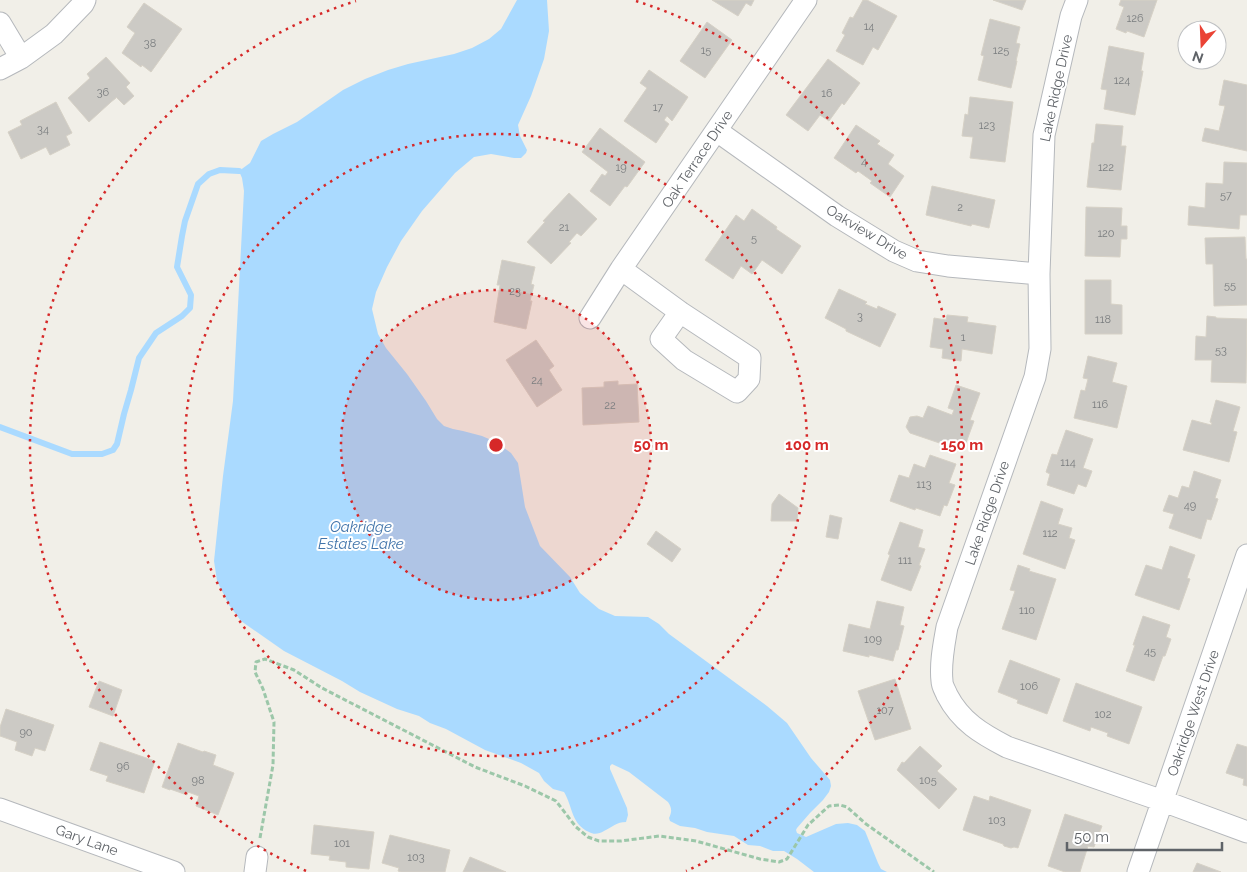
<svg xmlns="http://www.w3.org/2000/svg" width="1247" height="872" font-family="Raleway,sans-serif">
  <rect width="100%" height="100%" fill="#f1efe8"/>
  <path fill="#aadaff" d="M 517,0 L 547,0 L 549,31 L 544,59 L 531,96 L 518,125 L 520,136 L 527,150 L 526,153 L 521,158 L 514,158 L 491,154 L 474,157 L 455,173 L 422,211 L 401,241 L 387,267 L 376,292 L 372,309 L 378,334 L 386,348 L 407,374 L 426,401 L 437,419 L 444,426 L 453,429 L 463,431 L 482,436 L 496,442 L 511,453 L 518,463 L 525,507 L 540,546 L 570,577 L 580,593 L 599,609 L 615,616 L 648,617 L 659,624 L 669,634 L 767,706 L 787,723 L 811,758 L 830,780 L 831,786 L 829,792 L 823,800 L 810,813 L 797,828 L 796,830 L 797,833 L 806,837 L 836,824 L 848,823 L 857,825 L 865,831 L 878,863 L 881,869 L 887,872 L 814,872 L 797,859 L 784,851 L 773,851 L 760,846 L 748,845 L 734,836 L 707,832 L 695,828 L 680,826 L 670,821 L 669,818 C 672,812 672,808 668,802 L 629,772 L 612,764 L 610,766 L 610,769 L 627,808 L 628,815 L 626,822 C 617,822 612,827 604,831 C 599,834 594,835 589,832 C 571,824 573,807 564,792 L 553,789 L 544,781 L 539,773 L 521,763 L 485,750 L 446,729 L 430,723 L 419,716 L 397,709 L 360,692 L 342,681 L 284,651 L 241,621 L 229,605 L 217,581 L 214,561 L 223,476 L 233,401 L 244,191 L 242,178 L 239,171 L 250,163 L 261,141 L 273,134 L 297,122 L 343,90 L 365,79 L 388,70 L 408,64 L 454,54 L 472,48 L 489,39 L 501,29 Z"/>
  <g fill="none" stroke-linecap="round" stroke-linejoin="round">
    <path stroke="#aadaff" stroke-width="6" d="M 0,427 L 72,454 L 102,454 L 113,450 L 117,444 L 124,414 L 131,390 L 139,358 L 156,333 L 182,316 L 190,308 L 191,295 L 177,267 L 182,236 L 185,221 L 198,184 L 209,174 L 220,170 L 239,171"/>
  </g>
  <path fill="#cccac5" stroke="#d6d1c6" d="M 712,0 L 754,0 L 751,6 L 746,3 L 738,16 Z
    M 863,0 L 867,0 L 897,16 L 878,50 L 873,47 L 863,65 L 836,51 L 845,35 L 842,33 L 850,17 L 853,18 Z
    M 993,0 L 1026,0 L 1022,10 Z
    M 1121,0 L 1157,0 L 1144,37 L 1127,31 L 1126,33 L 1116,29 L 1124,7 L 1119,5 Z
    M 144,3 L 182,29 L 151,72 L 142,65 L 141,67 L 122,53 L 135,33 L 127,27 Z
    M 990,19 L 1020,27 L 1016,43 L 1020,44 L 1016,61 L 1017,61 L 1011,88 L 978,80 L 984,56 L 981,55 Z
    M 707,22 L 732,40 L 705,78 L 680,61 Z
    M 1109,46 L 1144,53 L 1141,71 L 1143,71 L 1135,115 L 1104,109 L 1107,90 L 1101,89 Z
    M 106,57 L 130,83 L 126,87 L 134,96 L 124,105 L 116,97 L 116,98 L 111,102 L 89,122 L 68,98 L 90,78 L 87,74 Z
    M 828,59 L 860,83 L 844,105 L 842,103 L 829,121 L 820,115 L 808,131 L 786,115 Z
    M 649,70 L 688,97 L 672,121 L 667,116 L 664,120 L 669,124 L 656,143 L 624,121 L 647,88 L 640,83 Z
    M 1224,80 L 1247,85 L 1247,151 L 1202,141 L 1205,128 L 1219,131 L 1225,106 L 1219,105 Z
    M 970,97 L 1013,102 L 1005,162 L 970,158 L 973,137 L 962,136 L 965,114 L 968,115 Z
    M 56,102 L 72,133 L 66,136 L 70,145 L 50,155 L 46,147 L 21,159 L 8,132 L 22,125 L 20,121 Z
    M 1096,124 L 1123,126 L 1121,146 L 1126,146 L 1121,190 L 1087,187 L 1092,143 L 1094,143 Z
    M 856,125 L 880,141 L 877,144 L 894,155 L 888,164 L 904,176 L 890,197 L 870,183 L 872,181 L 858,171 L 856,173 L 834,158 Z
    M 600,128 L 645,162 L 627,187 L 625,186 L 610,206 L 590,191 L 602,174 L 605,176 L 608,172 L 582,152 Z
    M 1224,162 L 1247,163 L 1247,215 L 1240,215 L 1239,229 L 1188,225 L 1189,206 L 1205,208 L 1206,183 L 1223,184 Z
    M 932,186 L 995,200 L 989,228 L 972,224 L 971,226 L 926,215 Z
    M 569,193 L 597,219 L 581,236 L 577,233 L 569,242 L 571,243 L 551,264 L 527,242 L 545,222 L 543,221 Z
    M 1086,207 L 1122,208 L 1121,226 L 1127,226 L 1127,239 L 1121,239 L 1120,257 L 1085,256 Z
    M 752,209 L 777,227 L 776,229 L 801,246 L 782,274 L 762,260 L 752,274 L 741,266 L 733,279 L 705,260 L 736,215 L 744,221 Z
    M 1245,237 L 1246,259 L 1247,259 L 1247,305 L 1214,306 L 1213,264 L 1206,264 L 1205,238 Z
    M 502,260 L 535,267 L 531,284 L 534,285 L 530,301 L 532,301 L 526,329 L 494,322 L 500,285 L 497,285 Z
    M 1085,280 L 1111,280 L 1111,304 L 1122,305 L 1122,334 L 1085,334 Z
    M 839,289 L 867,302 L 865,304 L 877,309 L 878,306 L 896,314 L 880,347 L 846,331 L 846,329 L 825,318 Z
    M 947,315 L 968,317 L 967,322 L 996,326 L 992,354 L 962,349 L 961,361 L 942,358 L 943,349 L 930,347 L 934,318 L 946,320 Z
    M 1207,316 L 1216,317 L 1216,318 L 1247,319 L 1246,383 L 1211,382 L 1212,360 L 1195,360 L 1196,336 L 1206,337 Z
    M 536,340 L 554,366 L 549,370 L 562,390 L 537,407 L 506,360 Z
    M 1088,356 L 1117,363 L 1112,382 L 1127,386 L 1117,428 L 1074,418 L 1081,390 L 1085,391 L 1088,379 L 1083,378 Z
    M 618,381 L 618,385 L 637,384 L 639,422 L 583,425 L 582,388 L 604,387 L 604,382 Z
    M 956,385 L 980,393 L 970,420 L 974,421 L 963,451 L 910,433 L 906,427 L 910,417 L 917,416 L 923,418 L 928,406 L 952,415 L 954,410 L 948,408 Z
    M 1216,400 L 1240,407 L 1233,431 L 1237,432 L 1229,462 L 1183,450 L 1192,420 L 1211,425 L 1212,423 L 1210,422 Z
    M 1066,430 L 1093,439 L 1083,468 L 1092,471 L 1086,487 L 1078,484 L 1074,494 L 1047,485 L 1050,474 L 1046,472 L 1052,454 L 1057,455 Z
    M 930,455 L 956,464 L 949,483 L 955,485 L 947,506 L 944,505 L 940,516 L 916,508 L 915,510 L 890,501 L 899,475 L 909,478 L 914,464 L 925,468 Z
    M 1194,471 L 1221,480 L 1215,498 L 1218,499 L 1211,520 L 1207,519 L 1201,539 L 1169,528 L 1174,514 L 1163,511 L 1169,495 L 1178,498 L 1182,486 L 1189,488 Z
    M 779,494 L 798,508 L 797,521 L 771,521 L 772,504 Z
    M 1041,501 L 1063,509 L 1058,524 L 1072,528 L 1069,538 L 1075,540 L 1065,569 L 1023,554 Z
    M 830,515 L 842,518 L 838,539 L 826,537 Z
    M 900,522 L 923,530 L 918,547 L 925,549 L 919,565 L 921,566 L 911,591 L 881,580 L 890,555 L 888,554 Z
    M 656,531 L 681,549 L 672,562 L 647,544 Z
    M 1170,546 L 1195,555 L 1187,578 L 1190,579 L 1179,610 L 1135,595 L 1146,565 L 1162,570 Z
    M 1018,565 L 1030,569 L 1029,571 L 1056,579 L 1036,640 L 1002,629 L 1015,591 L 1010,590 Z
    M 877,601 L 904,607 L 900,625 L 904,626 L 898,650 L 896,650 L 893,661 L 869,655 L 869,657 L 843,651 L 849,624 L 870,629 Z
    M 1143,616 L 1170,625 L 1166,637 L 1171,639 L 1165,656 L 1163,656 L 1154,681 L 1126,671 L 1135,645 L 1133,645 Z
    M 1010,660 L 1060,679 L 1047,714 L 1017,703 L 1018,700 L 998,692 Z
    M 895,679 L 911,729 L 875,740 L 858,691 Z
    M 99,681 L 122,690 L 113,716 L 89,707 Z
    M 1076,683 L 1142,707 L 1129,744 L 1107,736 L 1108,733 L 1091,727 L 1090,731 L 1063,721 Z
    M 6,709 L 54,725 L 45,751 L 35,748 L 32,756 L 15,750 L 17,742 L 0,736 L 0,727 Z
    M 100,742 L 155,761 L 144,793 L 106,781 L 108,776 L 90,770 Z
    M 178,743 L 203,752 L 204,751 L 216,755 L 213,765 L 234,773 L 218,815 L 196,806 L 199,796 L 188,792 L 187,795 L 170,789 L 170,790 L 162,787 Z
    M 1237,744 L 1247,747 L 1247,786 L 1243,785 L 1244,779 L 1226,773 Z
    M 920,746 L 942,766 L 937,771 L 957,789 L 939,809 L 897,770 L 902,762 L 904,763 Z
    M 974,796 L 989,801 L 990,796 L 1031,810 L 1018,848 L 1014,847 L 1011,848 L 1004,846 L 1003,844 L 963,830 Z
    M 1065,814 L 1102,826 L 1094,847 L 1088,846 L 1080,872 L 1065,872 L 1048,866 Z
    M 314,825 L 374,832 L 369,869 L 346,867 L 346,862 L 329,860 L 330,856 L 311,854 Z
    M 390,835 L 450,850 L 445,872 L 401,872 L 398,871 L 399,868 L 382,863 Z
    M 470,857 L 506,872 L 463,872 Z
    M 1197,863 L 1221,872 L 1193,872 Z"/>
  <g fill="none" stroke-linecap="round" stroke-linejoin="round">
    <g stroke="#b5b8bc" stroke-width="23">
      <path id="minor" d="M 1077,0 L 1071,16 L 1044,135 L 1039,274 L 1040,349 L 1035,377 L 947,627 C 944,644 940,663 942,681 C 942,686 945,690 947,695 C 961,722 982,734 1007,747 L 1163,801 L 1247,832
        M 0,23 L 21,58
        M 0,69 L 21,58 L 54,34 L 83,4 L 85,0
        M 717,131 L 837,216 L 894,251 L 917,261 L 948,266 L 1039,274
        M 621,269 L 680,312 L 750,358 L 749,379 L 737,392 L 684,360 L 661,339 L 680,312
        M 590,318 L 621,269 L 806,0
        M 0,809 L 174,872
        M 255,872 L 257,857
        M 1138,872 L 1247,555"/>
    </g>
    <path stroke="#9cc7a9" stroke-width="3" stroke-dasharray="5 2.5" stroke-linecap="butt" d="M 260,838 L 273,765 L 274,722 L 263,689 L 255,672 L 256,662 L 265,659 L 294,670 L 322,688 L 475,767 L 525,786 L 556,801 L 576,827 L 588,837 L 599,841 L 621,841 L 659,836 L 696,841 L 760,859 L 779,862 L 787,859 L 808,825 L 829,806 L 840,805 L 847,807 L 866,824 L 934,872"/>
    <use href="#minor" stroke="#fff" stroke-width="21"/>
  </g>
  <circle cx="496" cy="445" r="155" fill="#d62828" fill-opacity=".12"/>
  <g fill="none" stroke="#d62828" stroke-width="2.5" stroke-dasharray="2.5 5">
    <circle cx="496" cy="445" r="155"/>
    <circle cx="496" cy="445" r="311"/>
    <path d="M306 871A466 466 0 0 1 356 1M636 1A466 466 0 0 1 686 871"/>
  </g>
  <g text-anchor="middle" stroke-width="4" stroke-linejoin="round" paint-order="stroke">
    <g font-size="11" fill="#7a7d7f">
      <text x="1135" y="22">126</text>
      <text x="869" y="30">14</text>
      <text x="150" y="47">38</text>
      <text x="706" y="54">15</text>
      <text x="1001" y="54">125</text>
      <text x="1122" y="84">124</text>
      <text x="103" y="96">36</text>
      <text x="827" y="97">16</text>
      <text x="658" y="111">17</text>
      <text x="987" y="129">123</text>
      <text x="43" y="133">34</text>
      <text x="864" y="165">4</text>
      <text x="621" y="171">19</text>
      <text x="1106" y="171">122</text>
      <text x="1226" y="199">57</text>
      <text x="960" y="211">2</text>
      <text x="564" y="231">21</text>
      <text x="1106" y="237">120</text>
      <text x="754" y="242">5</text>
      <text x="1230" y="289">55</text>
      <text x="515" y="295">23</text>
      <text x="860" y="320">3</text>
      <text x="1103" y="323">118</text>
      <text x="963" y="341">1</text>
      <text x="1221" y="354">53</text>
      <text x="537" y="384">24</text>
      <text x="1100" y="408">116</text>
      <text x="610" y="409">22</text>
      <text x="1068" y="466">114</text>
      <text x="924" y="488">113</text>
      <text x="1190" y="509">49</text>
      <text x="1050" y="537">112</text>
      <text x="905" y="564">111</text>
      <text x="1027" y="614">110</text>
      <text x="873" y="643">109</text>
      <text x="1150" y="655">45</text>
      <text x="1029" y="690">106</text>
      <text x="885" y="714">107</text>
      <text x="1103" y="718">102</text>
      <text x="26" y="736">90</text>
      <text x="123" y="770">96</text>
      <text x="198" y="784">98</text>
      <text x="928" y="784">105</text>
      <text x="997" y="824">103</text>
      <text x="342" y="847">101</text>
      <text x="416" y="861">103</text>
    </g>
    <g font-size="14" fill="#5f6368" stroke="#fff">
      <text transform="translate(1056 88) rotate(-78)" y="5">Lake Ridge Drive</text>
      <text transform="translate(697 159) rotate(-56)" y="5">Oak Terrace Drive</text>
      <text transform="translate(867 232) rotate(31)" y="5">Oakview Drive</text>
      <text transform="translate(987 513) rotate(-71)" y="5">Lake Ridge Drive</text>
      <text transform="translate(1193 713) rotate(-71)" y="5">Oakridge West Drive</text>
      <text transform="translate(87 840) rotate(20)" y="5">Gary Lane</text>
    </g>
    <g font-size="15" font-style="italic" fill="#4174aa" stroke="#fff">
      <text x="361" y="532">Oakridge<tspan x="361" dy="17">Estates Lake</tspan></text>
    </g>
  </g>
  <circle cx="496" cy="445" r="8" fill="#d62828" stroke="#fff" stroke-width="2.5"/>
  <g font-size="15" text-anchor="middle" font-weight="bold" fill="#d62828" stroke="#fff" stroke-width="4" stroke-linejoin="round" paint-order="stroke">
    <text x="651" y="450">50 m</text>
    <text x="807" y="450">100 m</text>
    <text x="962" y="450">150 m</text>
  </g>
  <g transform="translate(1202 45) rotate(199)"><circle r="24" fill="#ffffff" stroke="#bfc1c3"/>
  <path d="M0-4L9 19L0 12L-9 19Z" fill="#ea4335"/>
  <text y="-8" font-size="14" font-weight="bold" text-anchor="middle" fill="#5f6368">N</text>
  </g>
  <path d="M1067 842v8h155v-8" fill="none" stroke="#5f6368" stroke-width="2.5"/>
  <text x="1074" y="842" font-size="15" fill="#5f6368" stroke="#ffffff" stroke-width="4" paint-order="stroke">50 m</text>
</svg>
